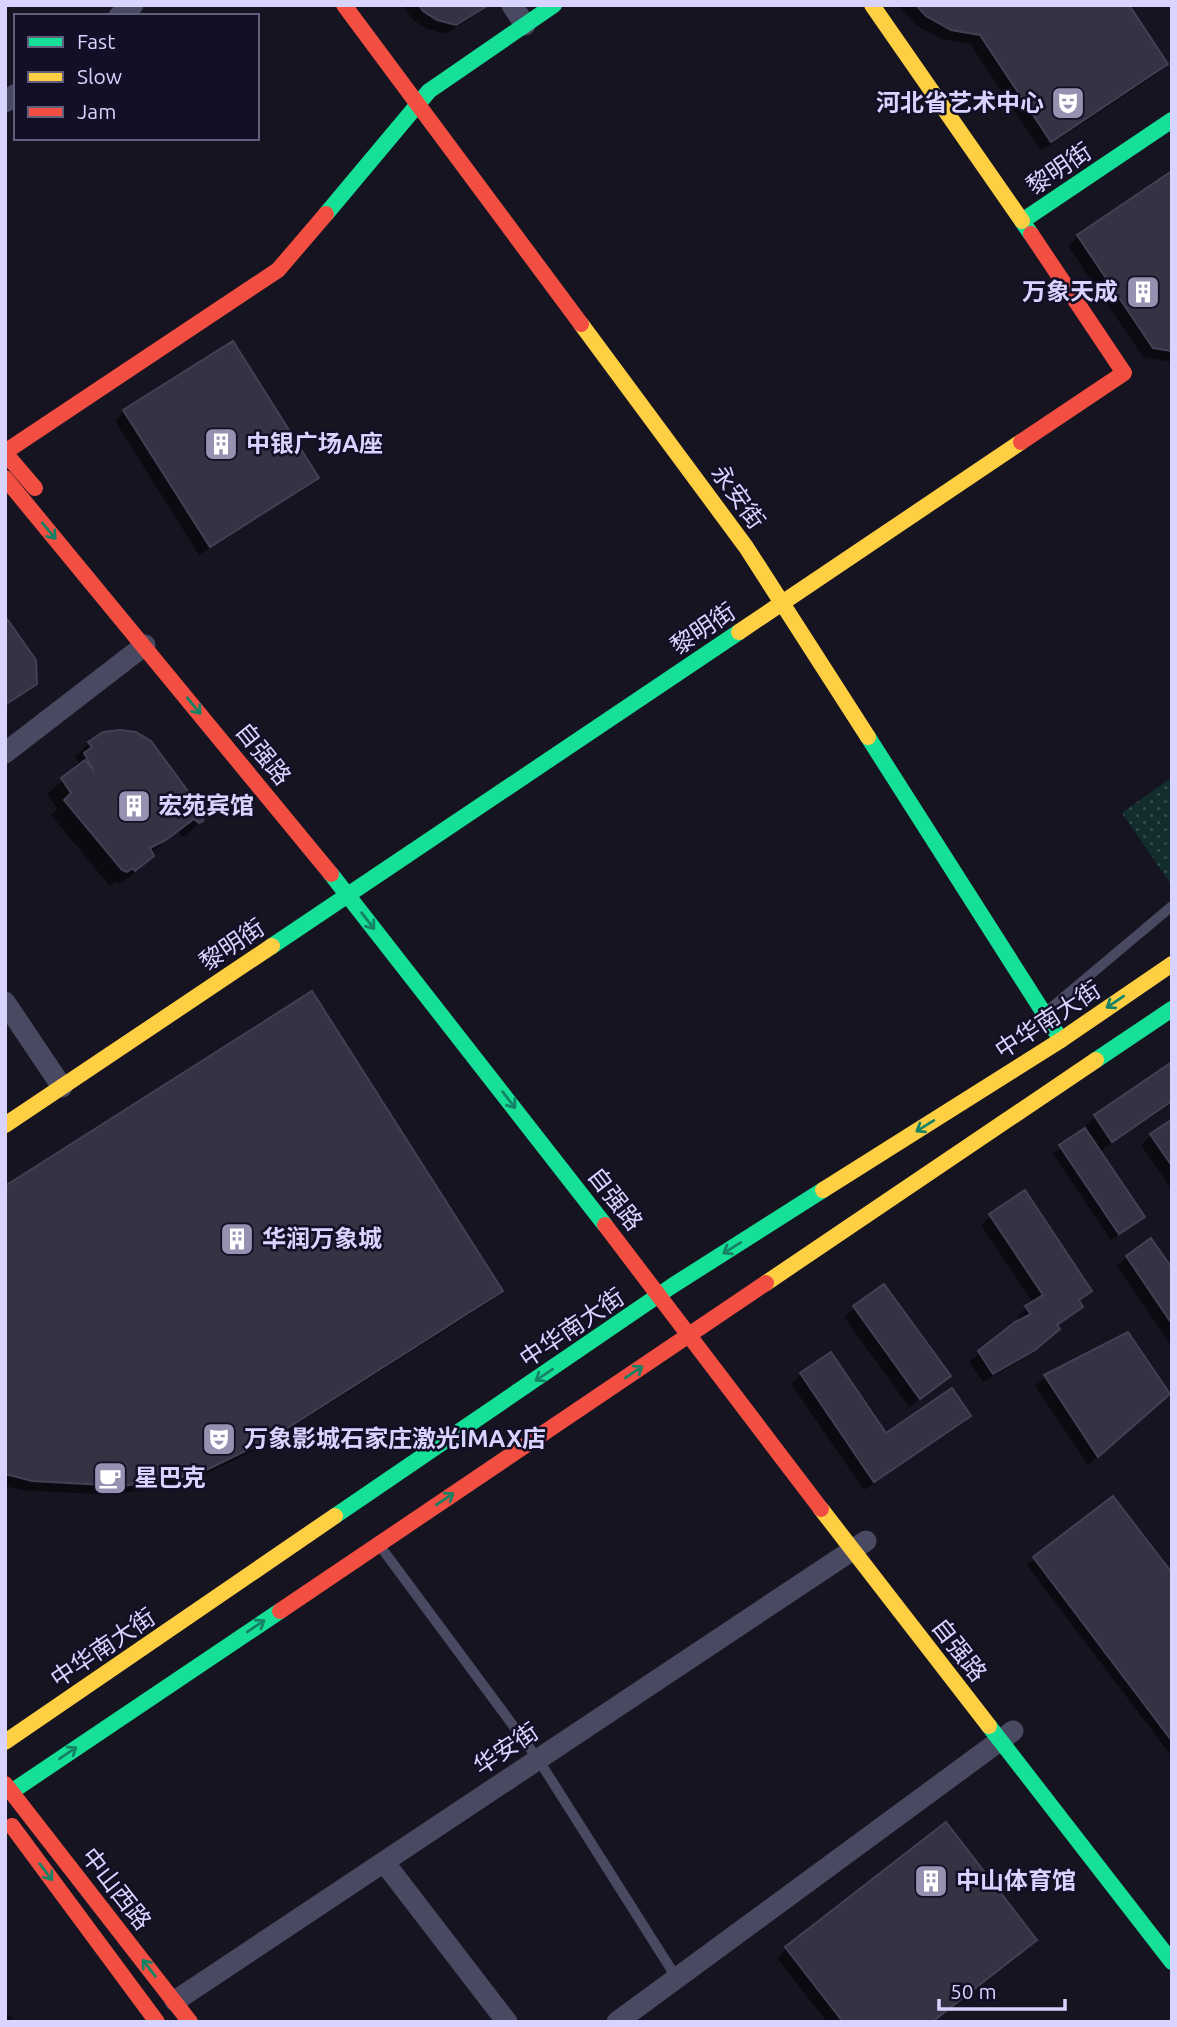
<svg xmlns="http://www.w3.org/2000/svg" width="1177" height="2027" font-family="Ubuntu,'Noto Sans SC',sans-serif">
  <defs>
    <pattern id="grass-dots" width="8" height="8" patternUnits="userSpaceOnUse" patternTransform="scale(1.75)"><rect width="8" height="8" fill="#132c2d"/><path d="M2 2h.1M6 6h.1" fill="none" stroke="#354a4c" stroke-width="1.8" stroke-linecap="round"/></pattern>
  </defs>
  <rect width="100%" height="100%" fill="#161421"/>
  <path fill="url(#grass-dots)" d="M 1172,777 L 1172,886 L 1122,813 Z"/>
  <path fill="#0007" fill-rule="evenodd" d="M 402,5 L 485,5 L 485,6 L 476,15 L 445,34 L 427,29 L 413,20 Z
    M 898,5 L 1127,5 L 1166,64 L 1157,74 L 1041,151 L 970,44 L 941,39 L 916,25 Z
    M 1172,173 L 1172,362 L 1143,357 L 1068,246 L 1078,236 Z
    M 124,411 L 317,478 L 307,487 L 199,555 L 115,421 Z
    M 5,619 L 35,683 L 5,707 Z
    M 120,732 L 136,734 L 149,743 L 202,813 L 201,820 L 187,835 L 183,837 L 178,832 L 151,853 L 152,856 L 138,870 L 120,884 L 117,881 L 111,885 L 108,884 L 51,815 L 57,809 L 47,794 L 72,772 L 71,769 L 78,762 L 75,757 L 89,743 L 104,734 ZM 88,745 L 93,745 L 99,753 L 97,755 Z
    M 1172,1064 L 1172,1103 L 1099,1152 L 1143,1216 L 1111,1240 L 1053,1154 L 1087,1128 L 1085,1126 L 1095,1116 Z
    M 1172,1124 L 1172,1190 L 1141,1145 L 1151,1135 Z
    M 5,1188 L 501,1291 L 491,1301 L 261,1447 L 184,1484 L 112,1495 L 22,1490 L 5,1486 Z
    M 990,1216 L 1090,1291 L 1078,1302 L 1081,1307 L 1056,1327 L 1048,1338 L 1023,1359 L 983,1382 L 969,1362 L 1020,1321 L 1017,1317 L 1025,1309 L 1034,1322 L 1033,1303 L 981,1225 Z
    M 1127,1257 L 1172,1271 L 1172,1347 L 1117,1266 Z
    M 883,1286 L 948,1376 L 909,1407 L 844,1317 Z
    M 1128,1334 L 1158,1403 L 1088,1465 L 1035,1386 L 1045,1377 Z
    M 830,1354 L 886,1436 L 969,1416 L 959,1425 L 864,1490 L 791,1384 L 801,1374 Z
    M 1113,1498 L 1172,1574 L 1172,1757 L 1027,1565 Z
    M 1035,1940 L 932,2022 L 827,2022 L 777,1958 L 787,1948 Z
    M 6,2012 L 16,2022 L 5,2022 Z"/>
  <path fill="#343243" stroke="#433f54" stroke-width="2" d="M 419,5 L 487,5 L 487,6 L 456,25 L 437,20 L 423,11 Z
    M 916,5 L 1129,5 L 1168,64 L 1051,142 L 980,35 L 951,30 L 926,16 Z
    M 1172,171 L 1172,351 L 1153,348 L 1077,235 Z
    M 233,341 L 319,478 L 210,547 L 123,410 Z
    M 5,616 L 36,660 L 37,684 L 5,705 Z
    M 120,730 L 136,732 L 151,741 L 204,813 L 203,821 L 199,823 L 194,819 L 166,840 L 150,848 L 154,856 L 135,871 L 133,868 L 127,872 L 122,870 L 64,800 L 71,793 L 61,778 L 85,760 L 94,771 L 84,753 L 92,747 L 88,742 L 103,732 Z
    M 312,991 L 503,1291 L 272,1438 L 196,1475 L 123,1486 L 32,1481 L 5,1474 L 5,1186 Z
    M 1172,1062 L 1172,1101 L 1112,1142 L 1094,1115 Z
    M 1171,1120 L 1172,1121 L 1172,1166 L 1150,1134 Z
    M 1085,1128 L 1145,1217 L 1119,1234 L 1059,1145 Z
    M 1025,1190 L 1092,1291 L 1079,1300 L 1083,1307 L 1057,1325 L 1060,1329 L 1035,1350 L 993,1374 L 978,1351 L 1015,1322 L 1031,1314 L 1025,1306 L 1043,1295 L 989,1214 Z
    M 1151,1238 L 1172,1268 L 1172,1324 L 1126,1256 Z
    M 884,1284 L 951,1376 L 920,1399 L 853,1306 Z
    M 1128,1332 L 1170,1394 L 1098,1457 L 1044,1375 Z
    M 831,1352 L 886,1433 L 952,1388 L 971,1416 L 874,1482 L 800,1373 Z
    M 1113,1496 L 1172,1573 L 1172,1741 L 1033,1557 Z
    M 946,1822 L 1037,1940 L 932,2022 L 843,2022 L 785,1947 Z"/>
  <g fill="none" stroke-linecap="round" stroke-linejoin="round">
    <path stroke="#4a4962" stroke-width="10" d="M 1046,1012 L 1172,906
      M 380,1546 L 538,1759 L 676,1977"/>
    <path stroke="#4a4962" stroke-width="21" d="M 512,5 L 525,25
      M 119,16 L 133,5
      M 5,102 L 16,94
      M 5,753 L 145,645
      M 5,1002 L 62,1087
      M 384,1862 L 507,2022
      M 175,2001 L 866,1541
      M 617,2022 L 1013,1731"/>
    <path stroke="#16e098" stroke-width="16" d="M 326,214 L 429,91 L 554,5
      M 1031,234 L 1022,221 L 1172,120
      M 868,737 L 1061,1040
      M 331,874 L 605,1225
      M 272,946 L 739,632
      M 1096,1060 L 1172,1009
      M 335,1516 L 672,1286 L 823,1190
      M 989,1726 L 1172,1962
      M 11,1792 L 280,1611"/>
    <path stroke="#ffcf43" stroke-width="16" d="M 872,5 L 1022,221
      M 581,324 L 746,547 L 868,737
      M 739,632 L 1021,442
      M 5,1125 L 272,946
      M 823,1190 L 1061,1040 L 1172,964
      M 766,1283 L 1096,1060
      M 821,1509 L 989,1726
      M 5,1742 L 335,1516"/>
    <path stroke="#f24e42" stroke-width="16" d="M 344,5 L 581,324
      M 1021,442 L 1124,373 L 1031,234
      M 5,452 L 278,270 L 326,214
      M 5,453 L 35,488
      M 5,478 L 331,874
      M 605,1225 L 821,1509
      M 280,1611 L 766,1283
      M 5,1784 L 190,2022
      M 12,1826 L 157,2022"/>
  </g>
  <defs><path id="oneway-shaft" d="M-6 0H5M1.5-3L5.5 0L1.5 3" fill="none" stroke-width="1.6" stroke-linecap="round" stroke-linejoin="round" transform="scale(1.75)"/></defs>
  <g stroke="#158265">
    <use href="#oneway-shaft" transform="translate(49 531) rotate(50)"/>
    <use href="#oneway-shaft" transform="translate(194 706) rotate(51)"/>
    <use href="#oneway-shaft" transform="translate(368 921) rotate(52)"/>
    <use href="#oneway-shaft" transform="translate(1115 1002) rotate(146)"/>
    <use href="#oneway-shaft" transform="translate(509 1100) rotate(52)"/>
    <use href="#oneway-shaft" transform="translate(925 1126) rotate(148)"/>
    <use href="#oneway-shaft" transform="translate(732 1248) rotate(148)"/>
    <use href="#oneway-shaft" transform="translate(634 1372) rotate(-34)"/>
    <use href="#oneway-shaft" transform="translate(544 1375) rotate(146)"/>
    <use href="#oneway-shaft" transform="translate(445 1499) rotate(-34)"/>
    <use href="#oneway-shaft" transform="translate(256 1626) rotate(-34)"/>
    <use href="#oneway-shaft" transform="translate(68 1753) rotate(-34)"/>
    <use href="#oneway-shaft" transform="translate(46 1872) rotate(53)"/>
    <use href="#oneway-shaft" transform="translate(149 1968) rotate(-128)"/>
  </g>
  <defs>
    <g id="theatre-square" transform="scale(1.75)"><rect x="-9" y="-9" width="18" height="18" rx="4" fill="#9591b1" stroke="#130f26"/><path d="M-5-5.5Q0-4 5-5.5V0Q5 5 0 6Q-5 5-5 0ZM-3.3-2.5H-1v1.5H-3.3ZM1-2.5H3.3v1.5H1ZM-2.8 1Q0 5.5 2.8 1Z" fill="#fff"/></g>
    <g id="building-square" transform="scale(1.75)"><rect x="-9" y="-9" width="18" height="18" rx="4" fill="#9591b1" stroke="#130f26"/><path d="M-4-6H4V6H1V3H-1V6H-4ZM-2.5-4.3h1.7v1.8h-1.7ZM.8-4.3h1.7v1.8H.8ZM-2.5-1h1.7V.8h-1.7ZM.8-1h1.7V.8H.8Z" fill="#fff"/></g>
    <g id="cafe-square" transform="scale(1.75)"><rect x="-9" y="-9" width="18" height="18" rx="4" fill="#9591b1" stroke="#130f26"/><path d="M-5.5-4.5H6V0H3Q3 3.5 0 3.5H-2.5Q-5.5 3.5-5.5 0ZM3-3.2v2h1.7v-2ZM-6 4.5H4V6H-6Z" fill="#fff"/></g>
  </defs>
  <g fill-rule="evenodd">
    <use href="#theatre-square" x="1068" y="103"/>
    <use href="#building-square" x="1143" y="292"/>
    <use href="#building-square" x="221" y="444"/>
    <use href="#building-square" x="134" y="806"/>
    <use href="#building-square" x="237" y="1239"/>
    <use href="#theatre-square" x="219" y="1439"/>
    <use href="#cafe-square" x="110" y="1478"/>
    <use href="#building-square" x="931" y="1881"/>
  </g>
  <g text-anchor="middle" stroke-width="5" stroke-linejoin="round" paint-order="stroke">
    <g font-size="24" font-weight="bold" fill="#d9d4ff" stroke="#130f26" text-anchor="start">
      <text x="1044" y="111" text-anchor="end">河北省艺术中心</text>
      <text x="1118" y="300" text-anchor="end">万象天成</text>
      <text x="246" y="452">中银广场A座</text>
      <text x="158" y="814">宏苑宾馆</text>
      <text x="262" y="1247">华润万象城</text>
      <text x="244" y="1447">万象影城石家庄激光IMAX店</text>
      <text x="134" y="1486">星巴克</text>
      <text x="956" y="1889">中山体育馆</text>
    </g>
    <g font-size="24" fill="#d9d4ff" stroke="#130f26">
      <text transform="translate(1059 169) rotate(-34)" y="8">黎明街</text>
      <text transform="translate(738 497) rotate(54)" y="8">永安街</text>
      <text transform="translate(703 629) rotate(-34)" y="8">黎明街</text>
      <text transform="translate(263 754) rotate(51)" y="8">自强路</text>
      <text transform="translate(232 945) rotate(-34)" y="8">黎明街</text>
      <text transform="translate(1048 1020) rotate(-33)" y="8">中华南大街</text>
      <text transform="translate(615 1199) rotate(52)" y="8">自强路</text>
      <text transform="translate(572 1328) rotate(-34)" y="8">中华南大街</text>
      <text transform="translate(103 1648) rotate(-34)" y="8">中华南大街</text>
      <text transform="translate(959 1650) rotate(52)" y="8">自强路</text>
      <text transform="translate(506 1749) rotate(-34)" y="8">华安街</text>
      <text transform="translate(116 1889) rotate(52)" y="8">中山西路</text>
    </g>
  </g>
  <rect width="1177" height="2027" fill="none" stroke="#d9d4ff" stroke-width="14"/>
  <rect x="14" y="14" width="245" height="126" fill="#130f26" stroke="#625e7d" stroke-width="2"/>
  <rect x="28" y="37" width="35" height="10" fill="#16e098" stroke="#625e7d" stroke-width="2"/>
  <text x="77" y="49" font-size="21" fill="#d9d4ff">Fast</text>
  <rect x="28" y="72" width="35" height="10" fill="#ffcf43" stroke="#625e7d" stroke-width="2"/>
  <text x="77" y="84" font-size="21" fill="#d9d4ff">Slow</text>
  <rect x="28" y="107" width="35" height="10" fill="#f24e42" stroke="#625e7d" stroke-width="2"/>
  <text x="77" y="119" font-size="21" fill="#d9d4ff">Jam</text>
  <path d="M939 1999v10h126v-10" fill="none" stroke="#d9d4ff" stroke-width="3.5"/>
  <text x="950" y="1999" font-size="21" fill="#d9d4ff" stroke="#130f26" stroke-width="5" paint-order="stroke">50 m</text>
</svg>
